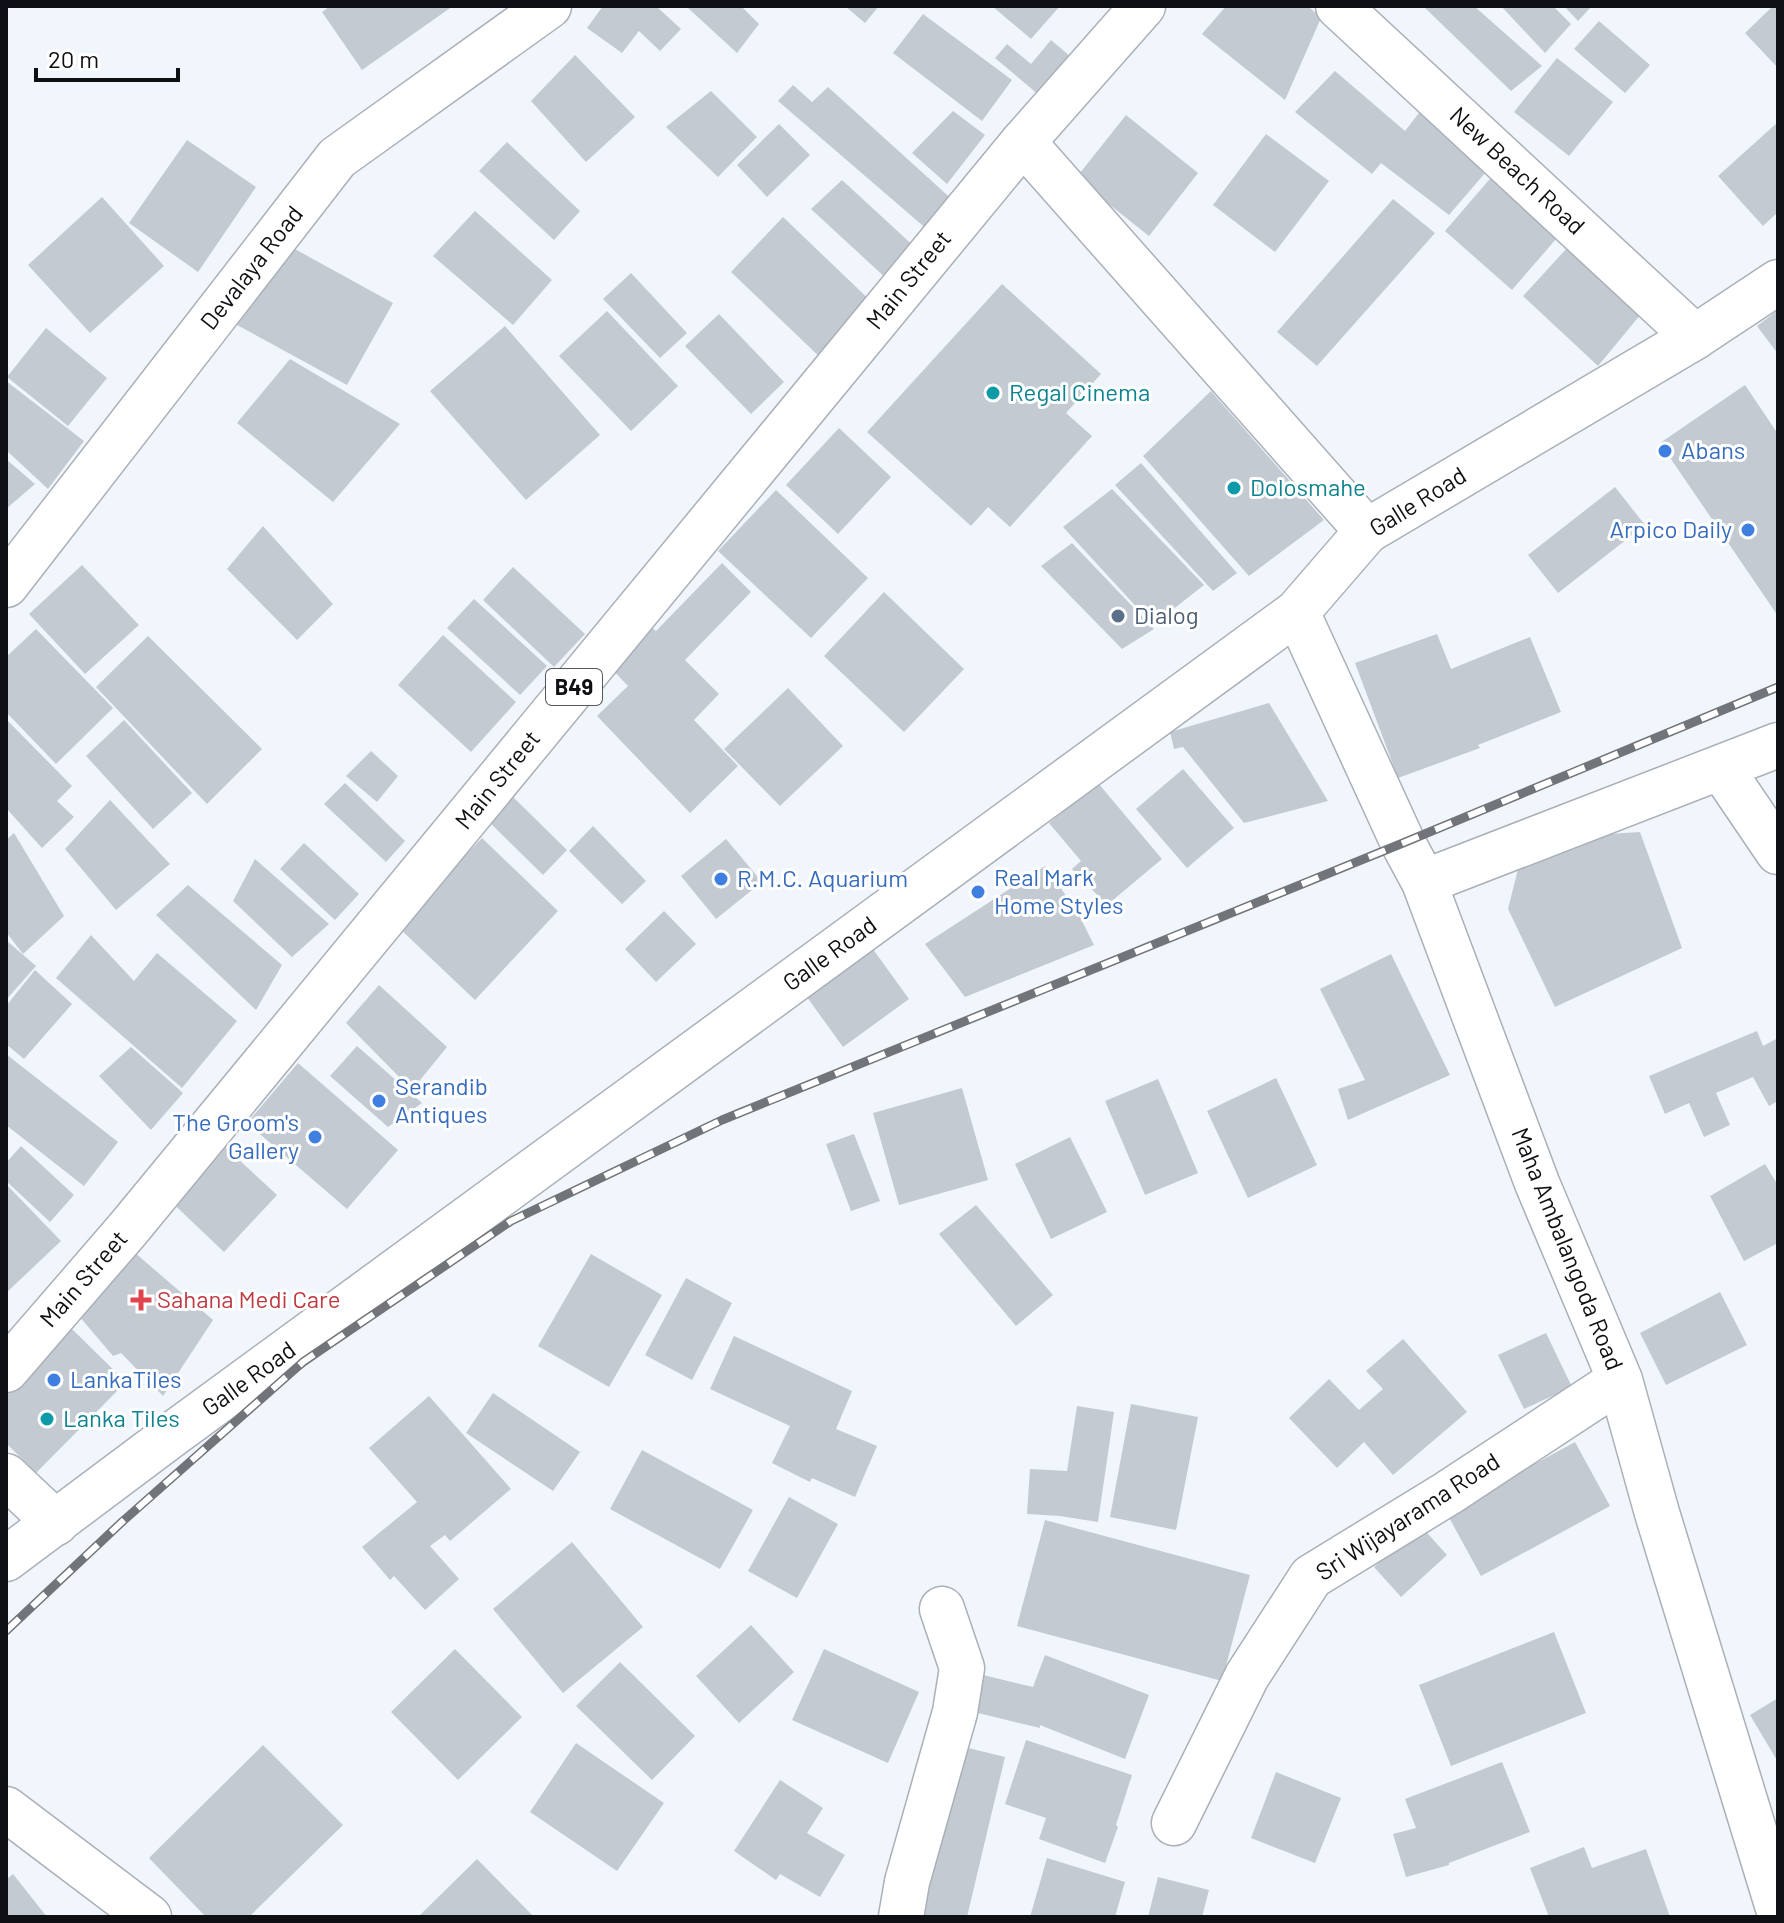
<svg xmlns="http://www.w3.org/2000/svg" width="1784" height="1923" font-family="Barlow,sans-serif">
  <rect width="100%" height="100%" fill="#f1f6fd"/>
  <path fill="#c4cad2" d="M 330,6 L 453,6 L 362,70 L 322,12 Z
    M 603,6 L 656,6 L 681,29 L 660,51 L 639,31 L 622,53 L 587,28 Z
    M 689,6 L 741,6 L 759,24 L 737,53 L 688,8 Z
    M 845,6 L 879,6 L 865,23 Z
    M 992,6 L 1060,6 L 1031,39 Z
    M 1226,6 L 1308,6 L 1321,18 L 1285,100 L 1202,34 Z
    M 1423,6 L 1474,6 L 1542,66 L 1511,91 Z
    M 1501,6 L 1553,6 L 1571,24 L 1545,53 Z
    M 1564,6 L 1592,6 L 1578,21 Z
    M 1773,6 L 1778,6 L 1778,68 L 1745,33 Z
    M 923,14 L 1012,80 L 982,121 L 893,53 Z
    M 1599,21 L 1650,65 L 1625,93 L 1574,49 Z
    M 1051,40 L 1077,62 L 1045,100 L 995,58 L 1007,44 L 1031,64 Z
    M 575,55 L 635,117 L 586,162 L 531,101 Z
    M 1557,58 L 1613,102 L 1569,156 L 1514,112 Z
    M 1335,71 L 1405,131 L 1432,96 L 1497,159 L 1449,215 L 1381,163 L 1372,174 L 1295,112 Z
    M 793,85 L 812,102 L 828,87 L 956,203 L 929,231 L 778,101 Z
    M 711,91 L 757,137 L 718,177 L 666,127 Z
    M 953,111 L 985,135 L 947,184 L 912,153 Z
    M 1126,115 L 1198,173 L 1149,236 L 1076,178 Z
    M 1778,122 L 1778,212 L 1763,226 L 1718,176 Z
    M 779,124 L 810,155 L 767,197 L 737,165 Z
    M 1266,134 L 1329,181 L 1275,252 L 1213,205 Z
    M 187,140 L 256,187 L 198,272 L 129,223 Z
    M 507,142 L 580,211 L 554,240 L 479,171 Z
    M 1501,166 L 1569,224 L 1512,290 L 1445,231 Z
    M 842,180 L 918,250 L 889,281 L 811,209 Z
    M 102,197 L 164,266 L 90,333 L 28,265 Z
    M 1393,199 L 1435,233 L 1317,366 L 1277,332 Z
    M 475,211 L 552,280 L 513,325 L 433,256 Z
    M 783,217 L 877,307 L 825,362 L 731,272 Z
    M 1579,235 L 1651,302 L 1598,366 L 1523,296 Z
    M 282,242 L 393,303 L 347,385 L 237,325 Z
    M 631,273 L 687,333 L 660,358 L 603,299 Z
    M 1002,284 L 1101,374 L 1066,413 L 1092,436 L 1010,527 L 988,507 L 971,526 L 867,432 Z
    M 1778,310 L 1778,354 L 1757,326 Z
    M 607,311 L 678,386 L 631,431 L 559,356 Z
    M 719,314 L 784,382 L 751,414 L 685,346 Z
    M 505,326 L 600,435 L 526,500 L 430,391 Z
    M 46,328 L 107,378 L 68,426 L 7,377 Z
    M 290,359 L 400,424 L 333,502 L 237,423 Z
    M 6,381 L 84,441 L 48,489 L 6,450 Z
    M 1745,385 L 1778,434 L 1778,616 L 1660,443 Z
    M 1211,391 L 1324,520 L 1249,576 L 1143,456 Z
    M 839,428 L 891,477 L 838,534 L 786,485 Z
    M 6,459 L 35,484 L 6,509 Z
    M 1141,463 L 1237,573 L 1213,591 L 1115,485 Z
    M 1615,487 L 1645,525 L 1558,593 L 1528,555 Z
    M 1112,489 L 1204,585 L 1153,625 L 1063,527 Z
    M 776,490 L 868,578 L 811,638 L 718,551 Z
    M 263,526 L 333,604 L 297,640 L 227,569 Z
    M 1072,543 L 1154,629 L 1122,649 L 1041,566 Z
    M 722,563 L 751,592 L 685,660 L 719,694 L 694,720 L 738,766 L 690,813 L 597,716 L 628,686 L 605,662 L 645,621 L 656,631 Z
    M 82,565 L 139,625 L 85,674 L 29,614 Z
    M 513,567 L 585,634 L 554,667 L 483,600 Z
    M 884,592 L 964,669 L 904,732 L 824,656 Z
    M 474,599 L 547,666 L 520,695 L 447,628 Z
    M 36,629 L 113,708 L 56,764 L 6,712 L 6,657 Z
    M 1437,634 L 1451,669 L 1530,637 L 1561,712 L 1478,745 L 1480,748 L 1398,778 L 1355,663 Z
    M 443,635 L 516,702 L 471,752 L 398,685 Z
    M 148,636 L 262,749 L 207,804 L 96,687 Z
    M 788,688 L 843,746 L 780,806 L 724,749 Z
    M 1269,703 L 1328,801 L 1244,823 L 1183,747 L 1174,749 L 1170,732 Z
    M 6,719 L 72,786 L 57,801 L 74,817 L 42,848 L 6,808 Z
    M 124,720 L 192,793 L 153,829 L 86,756 Z
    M 371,751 L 398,776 L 377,802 L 346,776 Z
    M 1183,769 L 1234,828 L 1187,868 L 1136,809 Z
    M 345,783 L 405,841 L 386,862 L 324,804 Z
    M 1098,783 L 1162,859 L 1107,905 L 1072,869 L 1081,861 L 1049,823 Z
    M 510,794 L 567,850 L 543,875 L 486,819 Z
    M 110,800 L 170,864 L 116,910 L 65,849 Z
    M 593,826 L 646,881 L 622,904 L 569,851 Z
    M 1640,832 L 1682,948 L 1555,1007 L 1508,909 L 1518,869 L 1576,836 Z
    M 14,833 L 64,916 L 23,954 L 6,932 L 6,840 Z
    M 482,838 L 558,911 L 475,1000 L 398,927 Z
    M 726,839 L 762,882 L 716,919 L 681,876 Z
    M 304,843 L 359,894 L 335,920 L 280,869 Z
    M 255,859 L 329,924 L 292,957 L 233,901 Z
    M 1045,866 L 1077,911 L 1094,945 L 965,997 L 925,944 Z
    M 188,885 L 282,965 L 256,1010 L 156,915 Z
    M 664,911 L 696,944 L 656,982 L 625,949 Z
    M 91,935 L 134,981 L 157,953 L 237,1021 L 182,1088 L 56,978 Z
    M 6,940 L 36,966 L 6,1000 Z
    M 870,945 L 909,999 L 843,1047 L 804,993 Z
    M 1391,954 L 1450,1075 L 1348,1120 L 1338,1089 L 1365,1080 L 1320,989 Z
    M 35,970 L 72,1004 L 24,1059 L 6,1044 L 6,1006 Z
    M 379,985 L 447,1047 L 412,1090 L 346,1023 Z
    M 1757,1031 L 1763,1046 L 1778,1038 L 1778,1101 L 1769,1106 L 1753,1077 L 1716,1093 L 1730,1125 L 1704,1137 L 1689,1103 L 1665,1114 L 1649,1076 Z
    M 357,1046 L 422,1103 L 388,1127 L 330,1076 Z
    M 131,1047 L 183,1093 L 151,1130 L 99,1076 Z
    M 6,1054 L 118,1142 L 84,1186 L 6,1125 Z
    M 298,1063 L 398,1150 L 347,1209 L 247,1123 Z
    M 1276,1078 L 1317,1165 L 1248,1198 L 1207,1111 Z
    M 1158,1079 L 1198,1173 L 1145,1195 L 1105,1101 Z
    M 962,1088 L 988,1180 L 899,1205 L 873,1113 Z
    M 209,1132 L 277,1195 L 224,1252 L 162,1193 Z
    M 854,1134 L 880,1201 L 851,1211 L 826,1144 Z
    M 1070,1137 L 1107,1212 L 1051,1239 L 1015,1164 Z
    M 21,1146 L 74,1195 L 50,1222 L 6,1181 L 6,1163 Z
    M 1765,1164 L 1776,1182 L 1778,1181 L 1778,1243 L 1744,1261 L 1710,1196 Z
    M 6,1184 L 61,1241 L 6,1293 Z
    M 976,1205 L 1053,1295 L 1016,1326 L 939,1234 Z
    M 134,1252 L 213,1320 L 163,1396 L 121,1353 L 113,1356 L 79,1316 Z
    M 591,1254 L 662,1295 L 609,1387 L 538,1346 Z
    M 686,1278 L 732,1303 L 692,1380 L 645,1355 Z
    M 1720,1292 L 1747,1345 L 1666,1385 L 1640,1333 Z
    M 72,1329 L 126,1382 L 36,1473 L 6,1443 L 6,1396 Z
    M 1546,1333 L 1572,1387 L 1524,1409 L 1498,1355 Z
    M 734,1336 L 852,1391 L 836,1429 L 877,1446 L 855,1497 L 812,1478 L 810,1482 L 772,1463 L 790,1426 L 710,1389 Z
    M 1403,1339 L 1467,1412 L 1393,1475 L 1364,1442 L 1337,1468 L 1289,1418 L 1329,1379 L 1359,1410 L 1383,1389 L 1366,1371 Z
    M 493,1393 L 580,1452 L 553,1491 L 466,1433 Z
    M 429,1396 L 511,1489 L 450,1541 L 445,1535 L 430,1546 L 459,1579 L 425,1610 L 394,1576 L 390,1580 L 362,1547 L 417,1502 L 369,1448 Z
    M 1131,1404 L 1198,1417 L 1176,1530 L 1110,1517 Z
    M 1077,1406 L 1114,1412 L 1098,1522 L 1060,1516 L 1027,1514 L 1030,1469 L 1067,1471 Z
    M 1575,1442 L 1610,1506 L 1481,1576 L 1446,1512 Z
    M 642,1450 L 753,1510 L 720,1569 L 610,1509 Z
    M 789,1497 L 838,1524 L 797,1598 L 748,1571 Z
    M 1045,1520 L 1250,1575 L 1222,1681 L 1017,1626 Z
    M 1420,1525 L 1447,1555 L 1401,1597 L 1374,1567 Z
    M 572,1542 L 643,1627 L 563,1693 L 493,1609 Z
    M 751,1625 L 794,1672 L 739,1723 L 696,1676 Z
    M 1554,1632 L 1586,1713 L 1451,1766 L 1419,1685 Z
    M 455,1649 L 522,1717 L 458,1780 L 391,1712 Z
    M 824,1649 L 919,1692 L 888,1763 L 792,1720 Z
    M 1045,1655 L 1149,1695 L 1125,1759 L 1040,1725 L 1040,1728 L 974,1712 L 983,1675 L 1033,1687 Z
    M 620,1662 L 695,1736 L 652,1780 L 576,1706 Z
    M 1778,1698 L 1778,1762 L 1750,1715 Z
    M 1026,1740 L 1132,1775 L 1116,1825 L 1118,1827 L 1105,1863 L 1039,1839 L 1046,1818 L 1005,1804 Z
    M 576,1743 L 664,1803 L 617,1871 L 530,1812 Z
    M 263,1745 L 343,1825 L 249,1917 L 206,1917 L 149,1858 Z
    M 960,1746 L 1005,1757 L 967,1917 L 920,1917 Z
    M 1502,1762 L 1530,1832 L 1449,1863 L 1449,1865 L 1406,1877 L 1393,1834 L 1416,1828 L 1405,1799 Z
    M 1276,1772 L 1341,1798 L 1315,1863 L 1251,1838 Z
    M 780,1780 L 823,1808 L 807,1833 L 845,1855 L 820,1897 L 780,1874 L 776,1880 L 734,1851 Z
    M 1584,1847 L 1592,1868 L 1646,1849 L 1670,1917 L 1549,1917 L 1530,1868 Z
    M 1047,1858 L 1125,1882 L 1115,1917 L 1030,1917 Z
    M 477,1859 L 534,1917 L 418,1917 Z
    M 13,1874 L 47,1917 L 6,1917 L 6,1880 Z
    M 1158,1877 L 1209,1890 L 1202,1917 L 1148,1917 Z"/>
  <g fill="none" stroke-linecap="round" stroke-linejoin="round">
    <g stroke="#aab0b8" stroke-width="47">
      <path id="minor" d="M 1338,6 L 1695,337
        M 1023,142 L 1367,531
        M 6,585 L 337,158 L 549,6
        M 1297,612 L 1403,843 L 1424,882 L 1537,1183 L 1620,1380 L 1657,1513 L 1778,1908
        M 1721,768 L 1778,852
        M 1424,882 L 1778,745
        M 6,1476 L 56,1523
        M 6,1809 L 149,1917
        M 1174,1823 L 1247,1676 L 1311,1577 L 1448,1493 L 1620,1380
        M 901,1917 L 907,1882 L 955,1712 L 962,1668 L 942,1609"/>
    </g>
    <g stroke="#aab0b8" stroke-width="47">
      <path id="major" d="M 6,1370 L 128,1229 L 1023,142 L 1143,6"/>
    </g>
    <g stroke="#aab0b8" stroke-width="47">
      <path id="highway" d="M 6,1559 L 173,1434 L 1297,612 L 1367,531 L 1695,337 L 1778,282"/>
    </g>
    <use href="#minor" stroke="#fff" stroke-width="44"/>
    <use href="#major" stroke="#fff" stroke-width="44"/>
    <use href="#highway" stroke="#fff" stroke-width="44"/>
    <g stroke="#717579" stroke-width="9">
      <path id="rail" d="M 6,1631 L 123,1521 L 303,1362 L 511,1221 L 722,1120 L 1403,843 L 1778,687"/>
    </g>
    <use href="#rail" stroke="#fff" stroke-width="6" stroke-dasharray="18" stroke-linecap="butt"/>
  </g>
  <g fill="#0f9aa8" stroke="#fff" stroke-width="3">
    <circle cx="993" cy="393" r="8"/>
    <circle cx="1234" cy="488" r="8"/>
    <circle cx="47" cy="1419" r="8"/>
  </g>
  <g fill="#3f7fe0" stroke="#fff" stroke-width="3">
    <circle cx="1665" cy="451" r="8"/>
    <circle cx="1748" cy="530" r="8"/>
    <circle cx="721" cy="879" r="8"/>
    <circle cx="978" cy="892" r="8"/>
    <circle cx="379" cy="1101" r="8"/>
    <circle cx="315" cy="1137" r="8"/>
    <circle cx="54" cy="1380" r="8"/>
  </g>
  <circle fill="#5c6f8a" stroke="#fff" stroke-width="3" cx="1118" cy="616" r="8"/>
  <path fill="#e0444e" stroke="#fff" stroke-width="3" d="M137 1288h8v8h8v8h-8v8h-8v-8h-8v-8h8z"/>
  <g text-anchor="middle" stroke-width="6" stroke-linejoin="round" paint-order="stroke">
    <rect fill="#fff" stroke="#56585a" stroke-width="2" x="546" y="669" width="56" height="36" rx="6"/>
    <g font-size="22" font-weight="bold" fill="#0e1013">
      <text x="574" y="695">B49</text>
    </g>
    <g font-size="24" fill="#0e1013" stroke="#fff">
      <text transform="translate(1517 171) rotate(43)" y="8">New Beach Road</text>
      <text transform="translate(252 268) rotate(-52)" y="8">Devalaya Road</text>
      <text transform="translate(909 280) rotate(-51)" y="8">Main Street</text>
      <text transform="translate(1418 502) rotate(-32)" y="8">Galle Road</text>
      <text transform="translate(498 780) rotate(-51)" y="8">Main Street</text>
      <text transform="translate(830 954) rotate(-36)" y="8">Galle Road</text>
      <text transform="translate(1567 1249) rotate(68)" y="8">Maha Ambalangoda Road</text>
      <text transform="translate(84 1279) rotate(-49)" y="8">Main Street</text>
      <text transform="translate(249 1379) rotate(-36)" y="8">Galle Road</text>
      <text transform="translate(1408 1517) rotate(-33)" y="8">Sri Wijayarama Road</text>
    </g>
    <g font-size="24" fill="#0d838f" stroke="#fff" text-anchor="start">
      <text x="1009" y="401">Regal Cinema</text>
      <text x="1250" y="496">Dolosmahe</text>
      <text x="63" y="1427">Lanka Tiles</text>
    </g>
    <g font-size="24" fill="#366cbe" stroke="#fff" text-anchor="start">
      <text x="1681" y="459">Abans</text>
      <text x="1732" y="538" text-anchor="end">Arpico Daily</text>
      <text x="994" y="886">Real Mark<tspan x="994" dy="28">Home Styles</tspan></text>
      <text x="737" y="887">R.M.C. Aquarium</text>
      <text x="395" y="1095">Serandib<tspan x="395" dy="28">Antiques</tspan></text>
      <text x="299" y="1131" text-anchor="end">The Groom's<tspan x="299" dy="28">Gallery</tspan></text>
      <text x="70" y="1388">LankaTiles</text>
    </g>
    <g font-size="24" fill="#4e5e75" stroke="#fff" text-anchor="start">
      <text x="1134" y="624">Dialog</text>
    </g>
    <g font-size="24" fill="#be3a42" stroke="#fff" text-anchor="start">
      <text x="157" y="1308">Sahana Medi Care</text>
    </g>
  </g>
  <rect width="1784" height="1923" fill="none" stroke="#0e1013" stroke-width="16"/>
  <path d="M36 68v12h142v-12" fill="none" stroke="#0e1013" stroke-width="4"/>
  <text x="48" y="68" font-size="24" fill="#0e1013" stroke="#ffffff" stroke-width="6" paint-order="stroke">20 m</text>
</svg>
